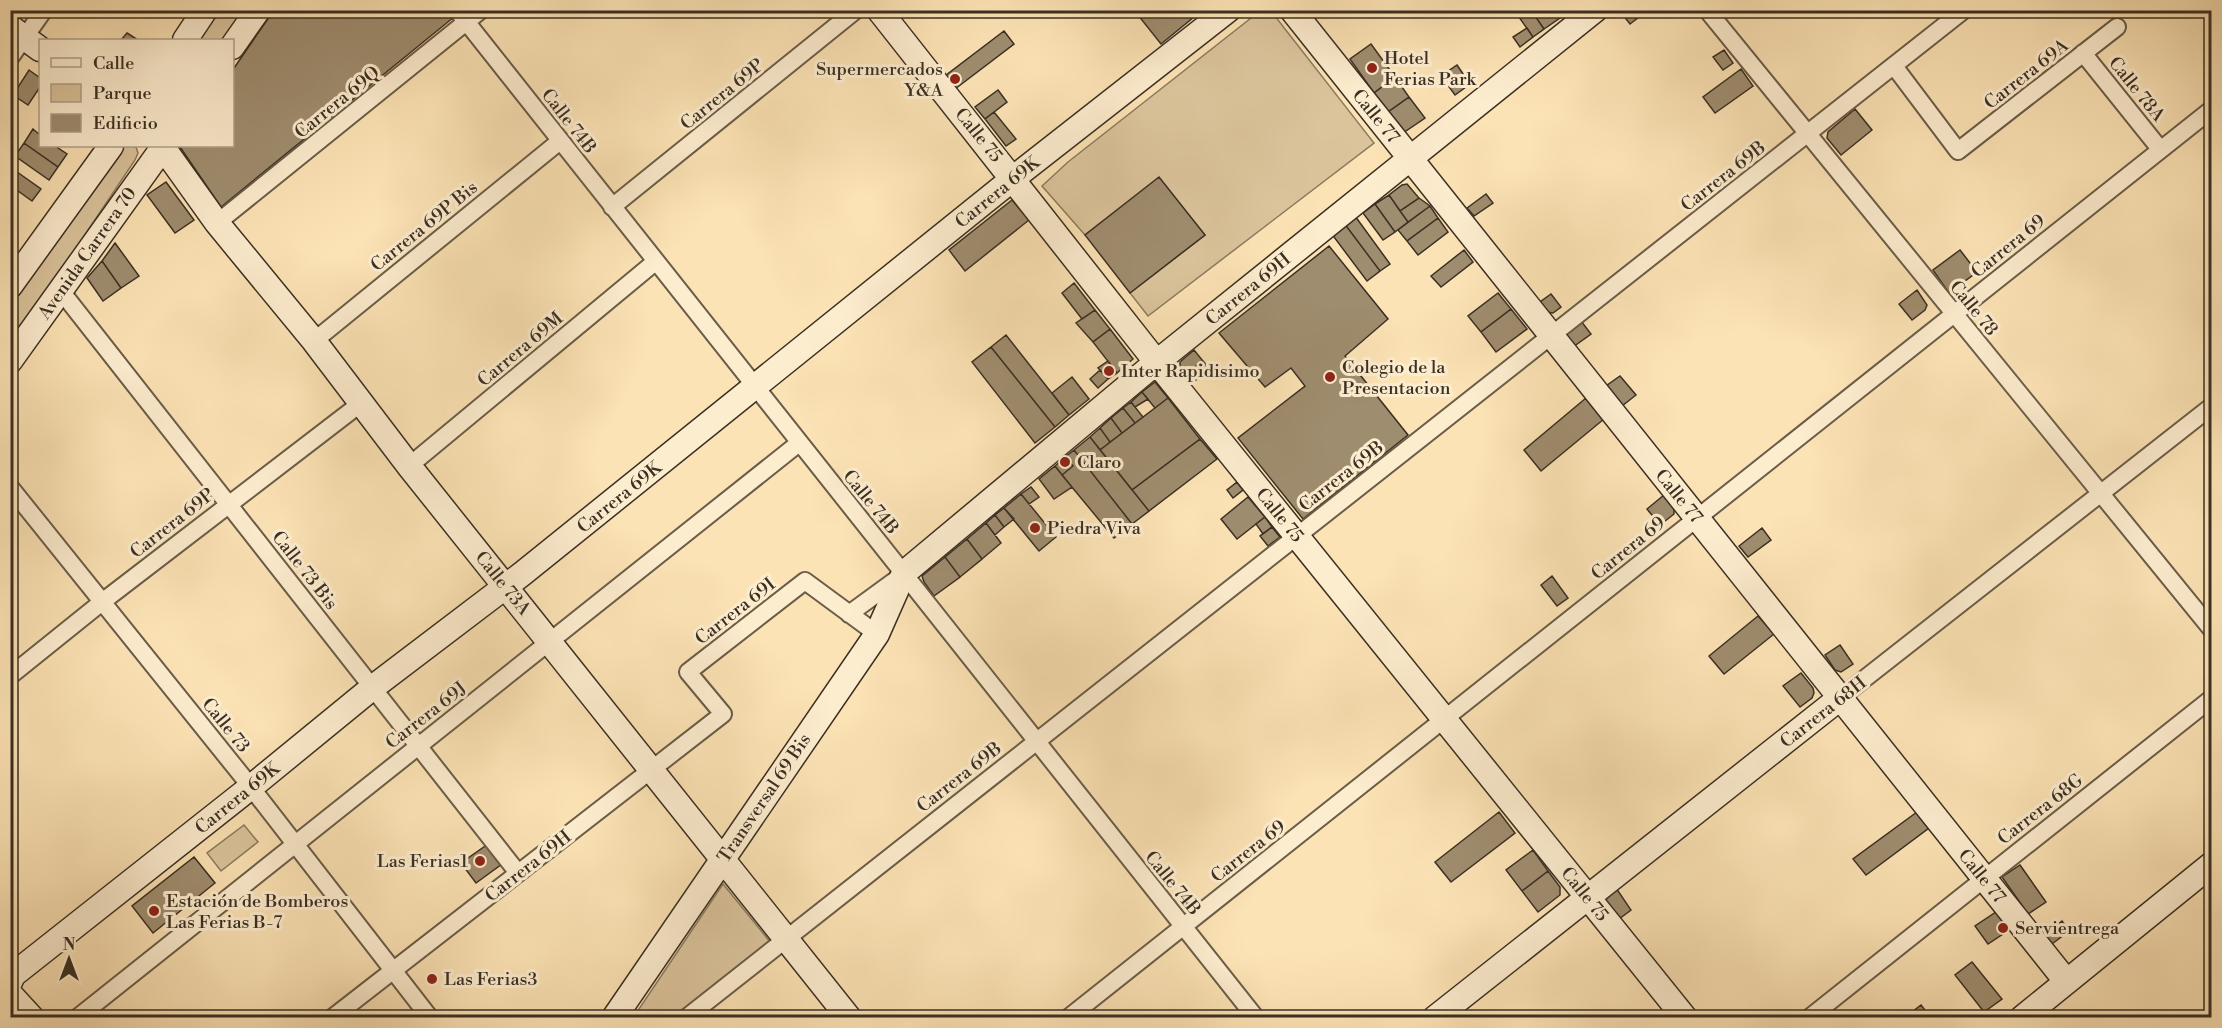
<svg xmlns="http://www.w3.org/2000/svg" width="2222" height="1028" font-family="'Libre Bodoni',serif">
  <rect width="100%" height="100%" fill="#fce3b5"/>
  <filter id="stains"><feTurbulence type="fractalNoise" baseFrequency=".00333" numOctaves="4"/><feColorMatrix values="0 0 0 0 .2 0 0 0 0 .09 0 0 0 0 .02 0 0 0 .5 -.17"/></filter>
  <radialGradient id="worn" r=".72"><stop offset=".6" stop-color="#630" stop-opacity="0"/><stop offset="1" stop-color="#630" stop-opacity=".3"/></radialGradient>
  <path fill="#dbc49c" stroke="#8a7a60" stroke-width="1.5" d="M 217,11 L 248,11 L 226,40 L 197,40 Z
    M 1260,11 L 1271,11 L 1374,143 L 1148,316 L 1130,293 L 1205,235 L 1159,178 L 1085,235 L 1042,186 L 1068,162 Z
    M 120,146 L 136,147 L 138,153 L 135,160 L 11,345 L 11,304 Z
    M 244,825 L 258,842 L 221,871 L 207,853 Z
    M 723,884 L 771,943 L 674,1017 L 633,1018 Z"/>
  <path fill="#9f8d6f" stroke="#3a2f23" stroke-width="1.5" d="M 274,10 L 448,10 L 454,17 L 221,207 L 180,147 L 181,146 L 232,146 L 232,71 Z
    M 1134,10 L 1199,10 L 1200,12 L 1161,44 Z
    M 1514,10 L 1531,10 L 1544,29 L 1533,37 Z
    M 1531,10 L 1555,10 L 1560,18 L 1544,29 Z
    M 1619,10 L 1648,10 L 1630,24 Z
    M 1527,28 L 1533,37 L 1520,47 L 1513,37 Z
    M 1004,31 L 1014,44 L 955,89 L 945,76 Z
    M 127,33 L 138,40 L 121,40 Z
    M 1371,44 L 1395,77 L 1374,93 L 1350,59 Z
    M 1724,50 L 1733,63 L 1723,70 L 1713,57 Z
    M 1457,65 L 1470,84 L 1455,95 L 1441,76 Z
    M 1741,69 L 1753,86 L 1715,113 L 1703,97 Z
    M 29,70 L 40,78 L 40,87 L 28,105 L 13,95 Z
    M 1395,77 L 1409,97 L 1388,112 L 1374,93 Z
    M 998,90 L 1007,102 L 985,119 L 975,107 Z
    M 1409,97 L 1425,118 L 1403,133 L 1388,112 Z
    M 1855,109 L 1872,130 L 1841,155 L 1827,138 L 1828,132 Z
    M 994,112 L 1016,139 L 1006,146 L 985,119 Z
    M 33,129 L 40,135 L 40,146 L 55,146 L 67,154 L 58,167 L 24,143 Z
    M 24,143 L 58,167 L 49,180 L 15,156 Z
    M 10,167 L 41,189 L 32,201 L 10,185 Z
    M 1159,177 L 1205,235 L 1130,293 L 1085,235 Z
    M 166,182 L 194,220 L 175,233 L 147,195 Z
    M 1407,184 L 1419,198 L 1400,211 L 1389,195 L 1402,185 Z
    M 1486,194 L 1493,203 L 1474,216 L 1467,208 Z
    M 1389,195 L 1408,222 L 1395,232 L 1375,204 Z
    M 1419,198 L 1430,206 L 1408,222 L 1400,211 Z
    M 1012,200 L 1029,220 L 965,271 L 949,250 Z
    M 1375,204 L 1395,232 L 1383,240 L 1363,213 Z
    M 1430,206 L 1438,218 L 1407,241 L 1398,230 Z
    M 1355,216 L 1390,264 L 1380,271 L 1344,223 Z
    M 1438,218 L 1448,232 L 1418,255 L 1407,241 Z
    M 1344,223 L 1380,271 L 1367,281 L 1331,233 Z
    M 115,243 L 139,276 L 121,288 L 102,261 Z
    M 1329,246 L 1388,319 L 1345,356 L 1408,435 L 1303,519 L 1238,438 L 1305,386 L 1291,368 L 1265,387 L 1219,333 Z
    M 1464,250 L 1473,262 L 1441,287 L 1431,276 Z
    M 1960,250 L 1977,272 L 1949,293 L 1933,270 Z
    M 102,261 L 121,288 L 103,301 L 87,278 Z
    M 1074,283 L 1095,310 L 1082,319 L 1062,293 Z
    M 1917,290 L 1927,305 L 1925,310 L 1912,320 L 1899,304 Z
    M 1498,293 L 1511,309 L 1481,332 L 1468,316 Z
    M 1551,294 L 1561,307 L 1553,313 L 1547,312 L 1540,302 Z
    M 1511,309 L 1527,329 L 1496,352 L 1481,332 Z
    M 1095,310 L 1110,329 L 1093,342 L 1076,323 Z
    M 1581,321 L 1591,334 L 1573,347 L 1567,338 L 1567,332 Z
    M 1110,329 L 1133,359 L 1117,373 L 1093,342 Z
    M 1006,335 L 1069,415 L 1055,427 L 991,347 Z
    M 991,347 L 1055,427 L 1035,443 L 972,362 Z
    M 1194,350 L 1203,361 L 1184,375 L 1180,368 L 1180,362 Z
    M 1108,361 L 1117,373 L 1108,379 L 1098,368 Z
    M 1203,361 L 1210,369 L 1191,384 L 1184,375 Z
    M 1100,370 L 1108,379 L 1098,388 L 1090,379 Z
    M 1620,376 L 1636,395 L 1622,406 L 1606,386 Z
    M 1072,377 L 1089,399 L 1069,415 L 1052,393 Z
    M 1155,382 L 1168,398 L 1155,408 L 1142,392 Z
    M 1142,392 L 1148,399 L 1135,407 L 1131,402 Z
    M 1168,398 L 1200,439 L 1132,490 L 1100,450 Z
    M 1586,398 L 1604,419 L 1541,471 L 1524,450 Z
    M 1131,402 L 1143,417 L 1135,423 L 1123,408 Z
    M 1123,408 L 1135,423 L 1122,433 L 1111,418 Z
    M 1111,418 L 1122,433 L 1110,442 L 1100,428 Z
    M 1100,428 L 1110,442 L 1100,450 L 1090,437 Z
    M 1090,437 L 1149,511 L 1132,524 L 1074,450 Z
    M 1200,439 L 1217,459 L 1149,511 L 1132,490 Z
    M 1074,450 L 1132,524 L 1114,538 L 1062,475 L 1073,466 L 1065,457 Z
    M 1065,457 L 1073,466 L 1062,475 L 1055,466 Z
    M 1055,466 L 1072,487 L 1054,499 L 1039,479 Z
    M 1237,482 L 1243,490 L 1233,498 L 1227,490 Z
    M 1031,487 L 1039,497 L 1029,504 L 1021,494 Z
    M 1021,494 L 1056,537 L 1039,551 L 1004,508 Z
    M 1664,495 L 1674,506 L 1674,514 L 1660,525 L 1647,509 Z
    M 1248,497 L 1265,517 L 1237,539 L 1221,519 Z
    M 1004,508 L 1014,519 L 1004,527 L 995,515 Z
    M 995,515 L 1004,527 L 995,535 L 986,523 Z
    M 1265,517 L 1272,527 L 1263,534 L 1256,524 Z
    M 986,523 L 1001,543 L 982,559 L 967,539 Z
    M 1272,527 L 1280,537 L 1268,546 L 1260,536 Z
    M 1762,528 L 1771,540 L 1748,557 L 1739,546 Z
    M 967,539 L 982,559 L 960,577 L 945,557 Z
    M 945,557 L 960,577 L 934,596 L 924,582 L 922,576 Z
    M 1552,576 L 1568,598 L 1557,606 L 1541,585 Z
    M 1758,616 L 1774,634 L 1724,674 L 1709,656 Z
    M 1840,645 L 1853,664 L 1841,672 L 1835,670 L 1825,655 Z
    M 1801,673 L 1813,688 L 1814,693 L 1812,698 L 1800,707 L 1783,686 Z
    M 1499,812 L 1515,833 L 1451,882 L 1435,862 Z
    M 1917,812 L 1929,828 L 1866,875 L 1853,859 Z
    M 491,842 L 506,861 L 476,883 L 461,863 Z
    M 1533,850 L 1548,871 L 1522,891 L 1506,870 Z
    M 194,857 L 215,883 L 153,933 L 132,906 Z
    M 2020,865 L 2046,902 L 2028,914 L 2002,877 Z
    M 1548,871 L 1560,887 L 1560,895 L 1538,912 L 1522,891 Z
    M 1616,888 L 1631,910 L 1619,919 L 1606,902 L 1606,896 Z
    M 1996,912 L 2009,930 L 1988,944 L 1975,926 Z
    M 2062,921 L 2069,931 L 2052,944 L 2045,934 Z
    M 1972,962 L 2002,999 L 1984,1012 L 1955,975 Z
    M 1921,1005 L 1931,1018 L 1904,1018 Z"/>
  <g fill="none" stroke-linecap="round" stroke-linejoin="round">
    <g stroke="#6a5c48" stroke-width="20">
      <path id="street" d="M 457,10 L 1256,1018
        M 1707,10 L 2212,630
        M 2083,53 L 2160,149
        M 10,58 L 44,10
        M 1894,66 L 1958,151 L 2117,27
        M 612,207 L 856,10
        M 217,223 L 481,10
        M 61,291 L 518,873
        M 314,341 L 560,141
        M 409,466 L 655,262
        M 10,487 L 247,782 L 430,1018
        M 849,614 L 901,576
        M 10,676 L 102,602 L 360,404
        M 1840,698 L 2212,406
        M 77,1018 L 799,443
        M 332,1018 L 723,714 L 688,672 L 805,581 L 877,634
        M 686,1018 L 1964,10
        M 1068,1018 L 2212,109
        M 1809,1018 L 2212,698"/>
    </g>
    <g stroke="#3a2f23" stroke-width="27">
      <path id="secondary" d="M 879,10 L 1150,354 L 1685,1018
        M 1292,10 L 2066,981
        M 10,27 L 40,49
        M 185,40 L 205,10
        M 232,47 L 258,10
        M 162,146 L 217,223 L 314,341 L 409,466 L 849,1018
        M 10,286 L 111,146
        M 10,361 L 164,146
        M 10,982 L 13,975 L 251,787 L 372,688 L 522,574 L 1025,169 L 1228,10
        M 10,994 L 32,1018
        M 614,1018 L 877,634 L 904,573 L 1152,366 L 1595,10
        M 1435,1018 L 1840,698
        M 2022,1018 L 2212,864"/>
    </g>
    <use href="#street" stroke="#fdedcf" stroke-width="16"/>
    <use href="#secondary" stroke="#fdedcf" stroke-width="24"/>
  </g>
  <g fill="#8f2418" stroke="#fdedcf" stroke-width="2">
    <circle cx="1372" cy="68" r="6"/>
    <circle cx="955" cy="79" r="6"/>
    <circle cx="1109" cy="371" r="6"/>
    <circle cx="1330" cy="377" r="6"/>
    <circle cx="1065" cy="462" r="6"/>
    <circle cx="1035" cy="528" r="6"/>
    <circle cx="480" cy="861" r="6"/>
    <circle cx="154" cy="911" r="6"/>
    <circle cx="2003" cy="928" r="6"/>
    <circle cx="432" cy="979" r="6"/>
  </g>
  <g text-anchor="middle" stroke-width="6" stroke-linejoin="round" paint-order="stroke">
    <g font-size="18" fill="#3a2f23" stroke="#fdedcf" text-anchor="start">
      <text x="1384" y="64">Hotel<tspan x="1384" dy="21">Ferias Park</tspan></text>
      <text x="943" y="75" text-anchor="end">Supermercados<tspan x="943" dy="21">Y&amp;A</tspan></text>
      <text x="1342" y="373">Colegio de la<tspan x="1342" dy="21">Presentacion</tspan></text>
      <text x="1121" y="377">Inter Rapidisimo</text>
      <text x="1077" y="468">Claro</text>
      <text x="1047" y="534">Piedra Viva</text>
      <text x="468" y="867" text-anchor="end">Las Ferias1</text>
      <text x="166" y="907">Estación de Bomberos<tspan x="166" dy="21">Las Ferias B-7</tspan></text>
      <text x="2015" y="934">Servientrega</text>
      <text x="444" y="985">Las Ferias3</text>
    </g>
    <g font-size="18" fill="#3a2f23" stroke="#fdedcf">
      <text transform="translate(2026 74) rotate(-38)" y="6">Carrera 69A</text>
      <text transform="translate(2137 89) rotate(51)" y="6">Calle 78A</text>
      <text transform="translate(722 94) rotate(-39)" y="6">Carrera 69P</text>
      <text transform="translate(337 102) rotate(-39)" y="6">Carrera 69Q</text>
      <text transform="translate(1376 116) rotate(51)" y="6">Calle 77</text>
      <text transform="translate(569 121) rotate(52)" y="6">Calle 74B</text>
      <text transform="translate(979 135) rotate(51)" y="6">Calle 75</text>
      <text transform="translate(1723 176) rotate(-38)" y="6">Carrera 69B</text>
      <text transform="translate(997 192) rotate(-39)" y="6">Carrera 69K</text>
      <text transform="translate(424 226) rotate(-39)" y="6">Carrera 69P Bis</text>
      <text transform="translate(2008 246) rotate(-39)" y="6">Carrera 69</text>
      <text transform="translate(87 253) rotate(-55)" y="6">Avenida Carrera 70</text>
      <text transform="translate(1248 289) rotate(-39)" y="6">Carrera 69H</text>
      <text transform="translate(1974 308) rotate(51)" y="6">Calle 78</text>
      <text transform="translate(520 349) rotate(-40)" y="6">Carrera 69M</text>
      <text transform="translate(1341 476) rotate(-38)" y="6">Carrera 69B</text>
      <text transform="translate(1679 496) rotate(51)" y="6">Calle 77</text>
      <text transform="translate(619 497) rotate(-39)" y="6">Carrera 69K</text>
      <text transform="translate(871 502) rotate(51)" y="6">Calle 74B</text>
      <text transform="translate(1280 515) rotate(51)" y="6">Calle 75</text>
      <text transform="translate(172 523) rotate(-38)" y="6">Carrera 69P</text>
      <text transform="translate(1628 548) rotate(-39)" y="6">Carrera 69</text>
      <text transform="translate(305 570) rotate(52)" y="6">Calle 73 Bis</text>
      <text transform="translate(503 583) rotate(51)" y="6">Calle 73A</text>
      <text transform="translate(735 611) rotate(-38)" y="6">Carrera 69I</text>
      <text transform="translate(1823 712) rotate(-38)" y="6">Carrera 68H</text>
      <text transform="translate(426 715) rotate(-38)" y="6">Carrera 69J</text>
      <text transform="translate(226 725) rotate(51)" y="6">Calle 73</text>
      <text transform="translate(959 777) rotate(-38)" y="6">Carrera 69B</text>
      <text transform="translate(237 798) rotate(-39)" y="6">Carrera 69K</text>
      <text transform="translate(764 798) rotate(-56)" y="6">Transversal 69 Bis</text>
      <text transform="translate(2040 809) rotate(-38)" y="6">Carrera 68G</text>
      <text transform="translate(1248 851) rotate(-38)" y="6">Carrera 69</text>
      <text transform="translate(528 866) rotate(-38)" y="6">Carrera 69H</text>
      <text transform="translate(1982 876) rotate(51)" y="6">Calle 77</text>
      <text transform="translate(1173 883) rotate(51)" y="6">Calle 74B</text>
      <text transform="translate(1585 894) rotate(51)" y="6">Calle 75</text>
    </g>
  </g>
  <rect width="2222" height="1028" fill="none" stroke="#fce3b5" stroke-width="36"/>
  <rect x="12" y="12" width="2198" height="1004" fill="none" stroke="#3a2f23" stroke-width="3"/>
  <rect x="18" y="18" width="2186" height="992" fill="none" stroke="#3a2f23" stroke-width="1.5"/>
  <rect x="39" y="39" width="195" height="108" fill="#fdedcf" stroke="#afa18a" stroke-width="1.5"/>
  <rect x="51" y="58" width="30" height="9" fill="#fdedcf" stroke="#afa18a" stroke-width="1.5"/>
  <text x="93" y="69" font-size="18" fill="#3a2f23">Calle</text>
  <rect x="51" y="84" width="30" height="18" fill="#dbc49c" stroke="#afa18a" stroke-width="1.5"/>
  <text x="93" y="99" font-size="18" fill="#3a2f23">Parque</text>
  <rect x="51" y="114" width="30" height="18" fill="#9f8d6f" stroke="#afa18a" stroke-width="1.5"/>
  <text x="93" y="129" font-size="18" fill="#3a2f23">Edificio</text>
  <g transform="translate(69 959)" stroke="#fdedcf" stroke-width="4.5" paint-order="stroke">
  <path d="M0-4.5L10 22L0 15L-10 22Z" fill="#3a2f23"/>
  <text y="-9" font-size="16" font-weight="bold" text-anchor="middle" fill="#3a2f23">N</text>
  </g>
  <rect width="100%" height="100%" filter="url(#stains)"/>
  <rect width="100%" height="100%" fill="url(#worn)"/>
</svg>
